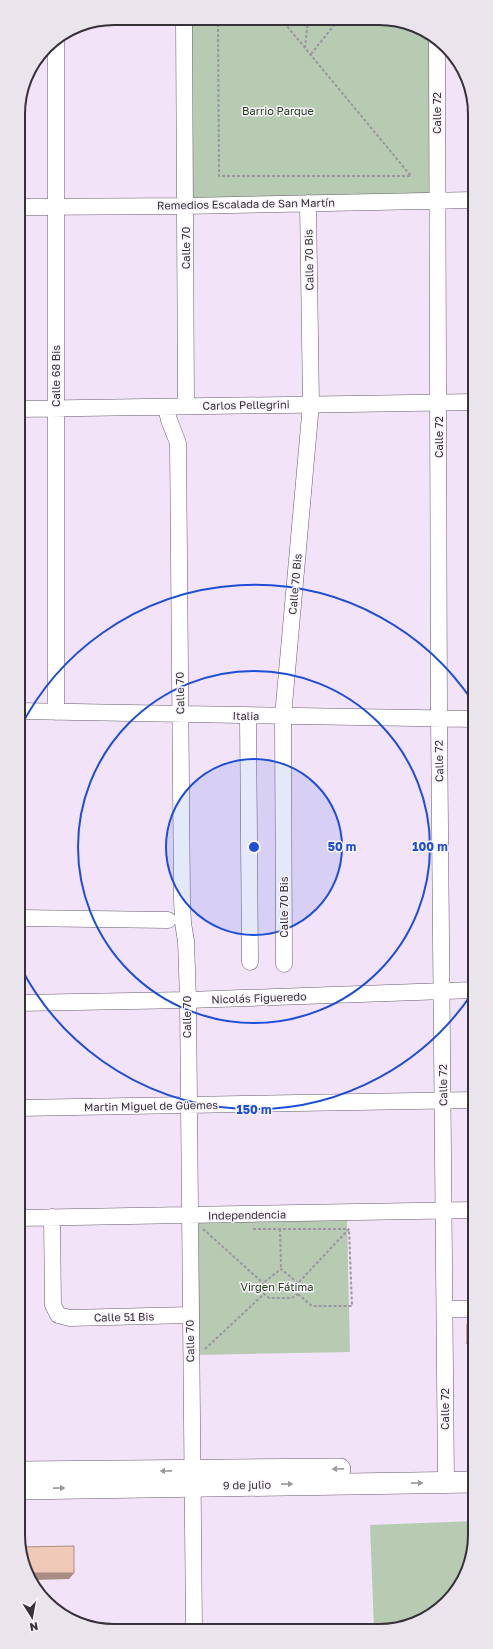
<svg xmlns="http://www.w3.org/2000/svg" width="493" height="1649" font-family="'Golos Text',sans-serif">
  <rect width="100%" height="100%" fill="#f2e3f9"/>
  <path fill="#b6cbb1" d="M 184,18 L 398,20 L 437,41 L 438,200 L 186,206 Z
    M 347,1219 L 350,1352 L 196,1355 L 193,1220 Z
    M 475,1521 C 475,1537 474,1557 467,1572 C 455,1600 429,1622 399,1629 C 391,1631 382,1629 374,1629 L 370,1525 Z"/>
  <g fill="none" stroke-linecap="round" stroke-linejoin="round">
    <g stroke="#685c6f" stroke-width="17">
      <path id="minor" d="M 184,18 L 186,406
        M 56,40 L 56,712
        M 437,41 L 439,719 L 446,1482
        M 18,207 L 186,206 L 473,200
        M 166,407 L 169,420 L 178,443 L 182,900 L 183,923 L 186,941 L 188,1000 L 194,1629
        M 19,409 L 474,402
        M 19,711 L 474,719
        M 248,716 L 250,962
        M 19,918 L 168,920
        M 284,964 L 283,716 L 311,404 L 308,203
        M 19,1003 L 188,1000 L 474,990
        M 19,1108 L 474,1100
        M 52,1217 L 53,1305 L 58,1315 L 70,1318 L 190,1315
        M 19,1218 L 474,1210
        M 445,1309 L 475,1309"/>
    </g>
    <g stroke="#685c6f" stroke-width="22">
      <path id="major" d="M 20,1472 L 340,1469
        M 20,1489 L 475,1482"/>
    </g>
    <path stroke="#9f94a4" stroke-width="2" stroke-dasharray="3 2" stroke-linecap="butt" d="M 218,19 L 219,176 L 411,176 L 281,19
      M 305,48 L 308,19
      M 311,54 L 339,19
      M 203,1229 L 263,1283
      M 253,1229 L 349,1229
      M 280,1229 L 281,1269
      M 298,1283 L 281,1269 L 263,1283 L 264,1294 L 269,1298 L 292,1298 L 298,1294 L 298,1283 L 349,1229
      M 298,1294 L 312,1306 L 352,1306 L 349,1229
      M 205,1349 L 264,1294"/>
    <use href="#minor" stroke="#fff" stroke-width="16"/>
    <use href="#major" stroke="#fff" stroke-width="21"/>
  </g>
  <path fill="#cfad9f" d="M 469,1320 L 475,1344 L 466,1344 L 466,1325 Z
    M 474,1362 L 475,1397 L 468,1397 L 469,1369 Z
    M 474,1410 L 475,1441 L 470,1440 L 471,1414 Z"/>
  <path fill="#a98d82" d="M 469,1339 L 475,1339 L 475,1344 L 466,1344 Z
    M 473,1391 L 475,1391 L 475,1397 L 468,1397 Z
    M 473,1436 L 475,1436 L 475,1441 L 470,1440 Z
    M 30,1573 L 74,1573 L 69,1579 L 34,1580 Z"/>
  <path fill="#f1c9b9" stroke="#a98d82" d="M 469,1320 L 475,1320 L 475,1339 L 469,1339 Z
    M 474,1362 L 475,1362 L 475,1391 L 473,1391 Z
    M 474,1410 L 475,1410 L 475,1436 L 473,1436 Z
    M 74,1546 L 74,1573 L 30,1573 L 20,1555 L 20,1547 Z"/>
  <defs><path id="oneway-solid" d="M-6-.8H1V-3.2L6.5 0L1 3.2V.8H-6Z"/></defs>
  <g fill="#9b989c">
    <use href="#oneway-solid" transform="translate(338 1469) rotate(179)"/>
    <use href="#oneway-solid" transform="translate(166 1471) rotate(179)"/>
    <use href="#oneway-solid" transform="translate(417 1483) rotate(-1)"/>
    <use href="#oneway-solid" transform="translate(287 1484) rotate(-1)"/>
    <use href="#oneway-solid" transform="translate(59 1488) rotate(-1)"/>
  </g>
  <circle cx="254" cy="847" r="88" fill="#1d4ed8" fill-opacity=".12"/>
  <g fill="none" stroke="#1d4ed8" stroke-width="2">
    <circle cx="254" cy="847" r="88"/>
    <circle cx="254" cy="847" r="176"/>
    <path d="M473 992A263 263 0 0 1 20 966M20 728A263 263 0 0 1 473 702"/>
  </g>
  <g text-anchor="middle" stroke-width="3" stroke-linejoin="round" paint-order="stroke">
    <g font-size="11" fill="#204217" stroke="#faf4fd">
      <text x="278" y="115">Barrio Parque</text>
      <text x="277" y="1291">Virgen Fátima</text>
    </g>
    <g font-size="11" fill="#373139" stroke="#faf4fd">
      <text transform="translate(437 113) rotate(-90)" y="4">Calle 72</text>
      <text transform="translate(246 204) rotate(-1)" y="4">Remedios Escalada de San Martín</text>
      <text transform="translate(186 248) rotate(-90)" y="4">Calle 70</text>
      <text transform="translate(309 260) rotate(-91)" y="4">Calle 70 Bis</text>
      <text transform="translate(56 376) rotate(-90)" y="4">Calle 68 Bis</text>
      <text transform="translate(246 405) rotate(-1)" y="4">Carlos Pellegrini</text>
      <text transform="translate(439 437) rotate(-90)" y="4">Calle 72</text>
      <text transform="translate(295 584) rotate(-85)" y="4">Calle 70 Bis</text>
      <text transform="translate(180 693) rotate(-91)" y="4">Calle 70</text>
      <text transform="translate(246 716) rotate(1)" y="4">Italia</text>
      <text transform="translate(439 761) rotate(-91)" y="4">Calle 72</text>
      <text transform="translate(284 907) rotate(-90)" y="4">Calle 70 Bis</text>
      <text transform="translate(259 998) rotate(-2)" y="4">Nicolás Figueredo</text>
      <text transform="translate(187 1017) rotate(-90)" y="4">Calle 70</text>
      <text transform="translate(443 1085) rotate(-91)" y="4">Calle 72</text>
      <text transform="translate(151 1106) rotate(-1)" y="4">Martin Miguel de Güemes</text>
      <text transform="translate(247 1215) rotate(-1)" y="4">Independencia</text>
      <text transform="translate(124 1317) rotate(-1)" y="4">Calle 51 Bis</text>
      <text transform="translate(190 1341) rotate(-91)" y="4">Calle 70</text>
      <text transform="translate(445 1409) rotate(-90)" y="4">Calle 72</text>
      <text transform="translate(247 1485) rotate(-1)" y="4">9 de julio</text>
    </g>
  </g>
  <path d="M0 0H493V1649H0ZM114 25H379A89 89 0 0 1 468 114V1535A89 89 0 0 1 379 1624H114A89 89 0 0 1 25 1535V114A89 89 0 0 1 114 25Z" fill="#eae4ed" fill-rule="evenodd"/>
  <path fill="none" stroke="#373139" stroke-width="2" d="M114 25H379A89 89 0 0 1 468 114V1535A89 89 0 0 1 379 1624H114A89 89 0 0 1 25 1535V114A89 89 0 0 1 114 25Z"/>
  <circle cx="254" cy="847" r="6" fill="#1d4ed8" stroke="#faf4fd" stroke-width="2"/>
  <g font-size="12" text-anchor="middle" font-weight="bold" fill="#1d4ed8" stroke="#faf4fd" stroke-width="3" stroke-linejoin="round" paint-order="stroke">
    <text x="342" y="851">50 m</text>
    <text x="430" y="851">100 m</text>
    <text x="254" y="1114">150 m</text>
  </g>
  <g transform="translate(32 1617) rotate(169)" stroke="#faf4fd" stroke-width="3" paint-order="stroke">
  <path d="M0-3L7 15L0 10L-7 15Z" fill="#373139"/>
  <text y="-6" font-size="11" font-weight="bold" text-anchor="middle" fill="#373139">N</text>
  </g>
</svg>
